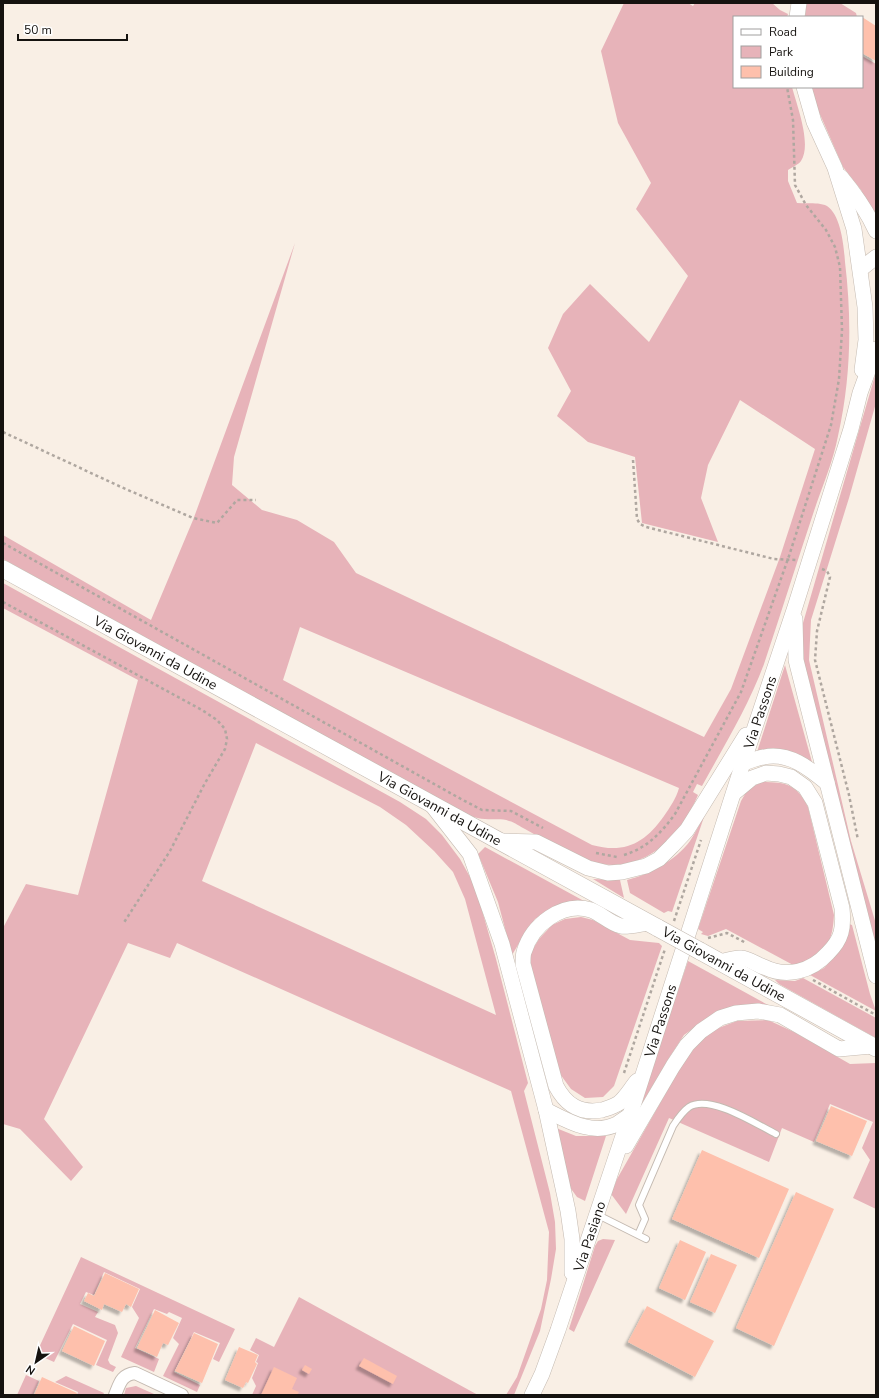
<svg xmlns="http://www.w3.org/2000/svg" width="879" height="1398" font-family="'Nunito Sans',sans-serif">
  <defs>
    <filter id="shadow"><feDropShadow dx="-3.5" dy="3.5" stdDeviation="1" flood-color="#0004"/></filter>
  </defs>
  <rect width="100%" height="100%" fill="#f9efe5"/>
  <path fill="#e7b3b9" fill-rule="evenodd" d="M 624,3 L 688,3 L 693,6 L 695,3 L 772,3 L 780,10 L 788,14 L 787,17 L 734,17 L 734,87 L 792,87 C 797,106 812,144 801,161 C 798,165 792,167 788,170 L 788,181 L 797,203 C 807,204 819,202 827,206 C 841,215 844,247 845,262 C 852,320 851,379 838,436 C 833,462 822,487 814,511 C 797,562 781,613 764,664 C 748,707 724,746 702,786 L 697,784 L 693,792 L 698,795 C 675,848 631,883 573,855 C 557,847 541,838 525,829 C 520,827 515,822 509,821 C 502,818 493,820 485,819 C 480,819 475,817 470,816 L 3,559 L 3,535 L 151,620 L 193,520 L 295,243 L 234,457 L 232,485 L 262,510 L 297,520 L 334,542 L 356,573 L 704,737 L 731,689 L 780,557 L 815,449 L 740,400 L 708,465 L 701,498 L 718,542 L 642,523 L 635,457 L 588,442 L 557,416 L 571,391 L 548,348 L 563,314 L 590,284 L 649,342 L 688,276 L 636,209 L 651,183 L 618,123 L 601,51 ZM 300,627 L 679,788 C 676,799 670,807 664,816 C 645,843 625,854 592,845 L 283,680 Z
    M 806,3 L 840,3 L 856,13 L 857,17 L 805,17 Z
    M 862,56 L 876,64 L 876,223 L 861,190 L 843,167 L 808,87 L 862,87 Z
    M 876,372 L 876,403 L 849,498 L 811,620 L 809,660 L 851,841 L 876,924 L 876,960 L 802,659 L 803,623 Z
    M 3,583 L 400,802 L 426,819 L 442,835 L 460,859 L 475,886 L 496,959 L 528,1083 L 524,1091 L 550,1193 L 555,1222 L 556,1249 L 551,1279 L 540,1331 L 514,1395 L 506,1395 L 517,1377 L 541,1309 L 547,1280 L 549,1232 L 511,1091 L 177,943 L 170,958 L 128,943 L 44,1119 L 83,1167 L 71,1181 L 20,1129 L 3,1124 L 3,928 L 26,884 L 78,895 L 138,680 L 3,608 ZM 256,743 L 380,807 L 406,825 L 434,851 L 453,872 L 465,899 L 496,1015 L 202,881 Z
    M 785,665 L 812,762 L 757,752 Z
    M 762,782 C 787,782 797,785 808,807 L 834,915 C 832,949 824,952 795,966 L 726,929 L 708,936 L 701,934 L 703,932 L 698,929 L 741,801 L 748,789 Z
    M 706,811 L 672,912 L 668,911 L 664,913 L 630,893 L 627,880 C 650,874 675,861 690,841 C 696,832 701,821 706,811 Z
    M 485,847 L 584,901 L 559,905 L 535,919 L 524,935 L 512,955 L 498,902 L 478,854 Z
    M 593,879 L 620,880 L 624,898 Z
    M 581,917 L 593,920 L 630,940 L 659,943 L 662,946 L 614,1086 L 603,1097 L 585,1098 L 571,1089 L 560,1074 L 531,971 L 531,952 L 539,939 L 552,925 L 565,919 Z
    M 849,924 L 852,925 L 870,994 L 876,1011 L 810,975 L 824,968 L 837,953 Z
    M 688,961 L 768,1005 L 746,1006 L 712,1015 L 684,1035 L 669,1058 L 637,1112 Z
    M 803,978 L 876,1018 L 876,1038 L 779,984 L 775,980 L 795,981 Z
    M 768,1020 L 794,1032 L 850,1064 L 876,1063 L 876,1209 L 853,1198 L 870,1160 L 862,1148 L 873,1122 L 830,1104 L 814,1142 L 782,1128 L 769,1162 L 669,1118 L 626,1214 L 611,1194 L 617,1179 L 684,1061 L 708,1032 L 737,1021 Z
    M 556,1128 L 576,1136 L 606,1136 L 585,1201 L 577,1197 L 569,1186 Z
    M 603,1239 L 615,1240 L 574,1332 L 569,1329 L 595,1246 L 598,1241 Z
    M 81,1257 L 235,1329 L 219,1362 L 213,1359 L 220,1343 L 194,1332 L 174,1372 L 200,1385 L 197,1392 L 163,1376 L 179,1344 L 173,1338 L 182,1318 L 169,1312 L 167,1314 L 154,1309 L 135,1348 L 159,1359 L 154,1372 L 121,1357 L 139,1318 L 132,1307 L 140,1289 L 104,1272 L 94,1295 L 86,1292 L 80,1304 L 98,1312 L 95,1317 L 115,1325 L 118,1333 L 108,1360 L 110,1364 L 116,1367 L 113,1372 L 96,1365 L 107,1340 L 73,1324 L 54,1362 L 36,1354 Z
    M 299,1297 L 478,1395 L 252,1395 L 256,1386 L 252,1378 L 258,1363 L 256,1362 L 259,1355 L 250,1350 L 256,1338 L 274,1347 Z
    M 26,1375 L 39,1381 L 33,1395 L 17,1395 Z
    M 66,1376 L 104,1393 L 103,1395 L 77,1395 L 78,1392 L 55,1382 Z
    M 136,1386 L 154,1394 L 154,1395 L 124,1395 L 126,1388 Z"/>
  <path fill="#fec0ac" filter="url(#shadow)" d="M 862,17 L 876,26 L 876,61 L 862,53 Z
    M 831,1106 L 867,1121 L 852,1156 L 816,1141 Z
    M 702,1150 L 789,1189 L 759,1258 L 672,1219 Z
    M 796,1192 L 834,1209 L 774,1346 L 736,1328 Z
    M 680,1240 L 706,1252 L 685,1300 L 659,1288 Z
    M 711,1254 L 737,1265 L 715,1313 L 690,1302 Z
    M 105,1273 L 139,1289 L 131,1307 L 126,1304 L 122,1312 L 104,1304 L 102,1310 L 84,1301 L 88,1293 L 94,1296 Z
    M 647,1306 L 714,1341 L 695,1377 L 628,1342 Z
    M 155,1310 L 179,1323 L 168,1345 L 163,1343 L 157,1357 L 137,1348 Z
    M 74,1326 L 105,1341 L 94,1366 L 62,1351 Z
    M 194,1333 L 218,1344 L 202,1383 L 175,1371 Z
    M 239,1347 L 258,1355 L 255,1362 L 257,1364 L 248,1383 L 246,1382 L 243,1388 L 225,1380 Z
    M 364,1358 L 397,1376 L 393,1384 L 359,1366 Z
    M 305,1365 L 312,1369 L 309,1374 L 302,1370 Z
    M 274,1367 L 297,1378 L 292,1389 L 299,1392 L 297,1395 L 261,1395 Z
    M 42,1377 L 77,1393 L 76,1395 L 34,1395 Z"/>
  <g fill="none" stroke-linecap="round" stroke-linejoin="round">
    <g stroke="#c4bab1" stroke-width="8">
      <path id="service" d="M 598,1215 L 646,1239
        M 638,1235 L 645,1219 L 639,1205 L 673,1126 C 677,1120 682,1112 689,1107 C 710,1094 756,1124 776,1134"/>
    </g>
    <g stroke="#c4bab1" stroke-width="14">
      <path id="minor" d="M 115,1395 C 120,1383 121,1375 135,1373 L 182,1395"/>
    </g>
    <g stroke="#c4bab1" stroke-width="16">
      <g id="tertiary">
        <path d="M 797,17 L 799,3"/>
        <path d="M 804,87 L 814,122 L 835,168 L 854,229 L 865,307 L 866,340 L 862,370"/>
        <path d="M 841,177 C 855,194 867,211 876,231"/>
        <path d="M 861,269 L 876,257"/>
        <path d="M 795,619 L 796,660 L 876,976"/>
        <path d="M 743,763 C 750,761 757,758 764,757 C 789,752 809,768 827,783"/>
        <path d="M 431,804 L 470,854 L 502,944 L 546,1110 L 568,1211 L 572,1239 L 572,1273"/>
        <path d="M 501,841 L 536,842 L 588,868 L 608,873 L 622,872 L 646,866 L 659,859 L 672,846 L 687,830 L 746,735"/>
        <path d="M 720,962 C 726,961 735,957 741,958 C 748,958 757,965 764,967 C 786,978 811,972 828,953 C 842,939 844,928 842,908 L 815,803 L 805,787 L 791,777 L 779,774 L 766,773 L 752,778 L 734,793"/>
        <path d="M 637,1081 C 631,1088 626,1097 619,1103 C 613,1107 608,1108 602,1110 C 580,1114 566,1105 556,1086 L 523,964 C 523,960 523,955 524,952 C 532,925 562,901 591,910 C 600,913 611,924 621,926 C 629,927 640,924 648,923"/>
        <path d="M 546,1110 C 568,1121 592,1136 617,1124 C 621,1121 626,1118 630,1115"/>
        <path d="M 626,1146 L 673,1066 L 687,1045 L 701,1031 L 720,1018 L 736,1013 L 758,1011 L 780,1015 L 839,1049 L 872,1046"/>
        <path id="s1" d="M 532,1395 L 542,1374 L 558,1330 L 630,1115 L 743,763 L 795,607 L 851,429 L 860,393 L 876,349"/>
      </g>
    </g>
    <g stroke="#c4bab1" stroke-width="18">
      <g id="secondary">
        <path id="s2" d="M 3,569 L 658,928"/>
        <path d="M 700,951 L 876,1048"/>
      </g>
    </g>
    <path stroke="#afa7a0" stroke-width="2.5" stroke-dasharray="3 3" stroke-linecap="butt" d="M 3,432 L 121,487 L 193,518 L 217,523 L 237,500 L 256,500
      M 633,460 L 637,519 L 640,524 L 646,527 L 774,559 L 796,560
      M 3,543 L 461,799 L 482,810 L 511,811 L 543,828
      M 822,569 L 827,571 L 830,577 L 817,631 L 815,660 L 849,795 L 858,840
      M 3,602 L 202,710 L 217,720 L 225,729 L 227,739 L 225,749 L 205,783 L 170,851 L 123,924
      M 596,853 L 617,857
      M 624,855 C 647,848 661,833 675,814 L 741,692 L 789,556 L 831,425 L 839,379 L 842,330 L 840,267 L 835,247 L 826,230 L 806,205 L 795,185 L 793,120 L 787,87
      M 674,921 L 701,840
      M 708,938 L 727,933 L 746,943
      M 813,980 L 876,1015
      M 624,1073 L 665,949"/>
    <use href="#service" stroke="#fff" stroke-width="6"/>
    <use href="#minor" stroke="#fff" stroke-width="12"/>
    <use href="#tertiary" stroke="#fff" stroke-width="15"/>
    <use href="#secondary" stroke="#fff" stroke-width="17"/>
    <g stroke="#c4bab1" stroke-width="18" stroke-linecap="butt">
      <path id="secondary-bridge" d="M 658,928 L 700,951"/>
    </g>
    <use href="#secondary-bridge" stroke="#fff" stroke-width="17"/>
  </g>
  <g text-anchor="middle" stroke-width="3.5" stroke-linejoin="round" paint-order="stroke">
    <g font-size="14" fill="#15120f" stroke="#fff">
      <text dy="5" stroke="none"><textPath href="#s2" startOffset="174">Via Giovanni da Udine</textPath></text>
      <text dy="5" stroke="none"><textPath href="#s1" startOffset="720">Via Passons</textPath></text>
      <text dy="5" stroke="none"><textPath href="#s2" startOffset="498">Via Giovanni da Udine</textPath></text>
      <text transform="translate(724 964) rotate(29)" y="5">Via Giovanni da Udine</text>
      <text dy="5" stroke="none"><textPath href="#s1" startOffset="396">Via Passons</textPath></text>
      <text dy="5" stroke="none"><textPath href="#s1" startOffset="169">Via Pasiano</textPath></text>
    </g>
  </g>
  <rect width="879" height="1398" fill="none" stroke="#15120f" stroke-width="8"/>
  <rect x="733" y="16" width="130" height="72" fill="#ffffff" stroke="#a1a09f"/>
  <rect x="741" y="29" width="20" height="6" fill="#ffffff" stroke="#a1a09f"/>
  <text x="769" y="36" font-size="12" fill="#15120f">Road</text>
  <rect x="741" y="46" width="20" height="12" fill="#e7b3b9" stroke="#a1a09f"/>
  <text x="769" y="56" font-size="12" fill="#15120f">Park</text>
  <rect x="741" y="66" width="20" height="12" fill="#fec0ac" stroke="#a1a09f"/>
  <text x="769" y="76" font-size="12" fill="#15120f">Building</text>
  <g transform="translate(36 1362) rotate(214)" stroke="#ffffff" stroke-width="3" paint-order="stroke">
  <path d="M0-3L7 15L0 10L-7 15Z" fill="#15120f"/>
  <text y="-6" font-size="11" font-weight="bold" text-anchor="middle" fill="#15120f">N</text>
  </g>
  <path d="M18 34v6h109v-6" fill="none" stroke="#15120f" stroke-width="2"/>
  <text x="24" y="34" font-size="12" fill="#15120f" stroke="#ffffff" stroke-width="3" paint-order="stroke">50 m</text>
</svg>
